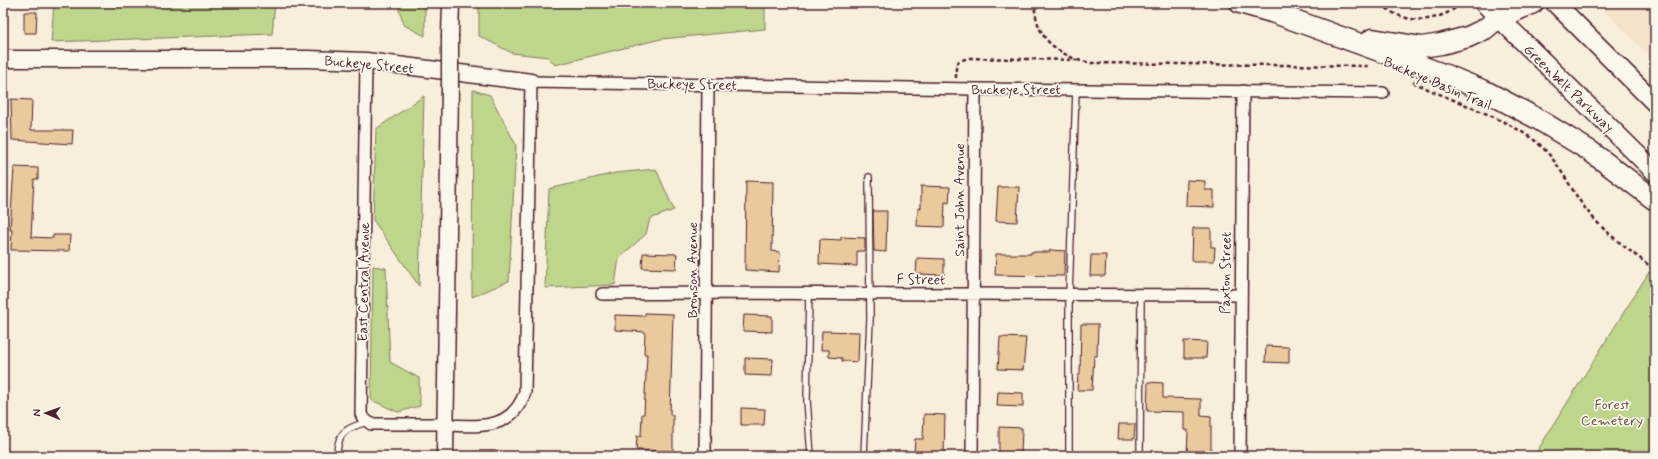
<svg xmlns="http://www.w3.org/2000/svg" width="1658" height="459" font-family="Mynerve,sans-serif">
  <rect width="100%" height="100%" fill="#f8eedc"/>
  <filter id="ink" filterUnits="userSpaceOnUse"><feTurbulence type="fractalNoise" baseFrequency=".025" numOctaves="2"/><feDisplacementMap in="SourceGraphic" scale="8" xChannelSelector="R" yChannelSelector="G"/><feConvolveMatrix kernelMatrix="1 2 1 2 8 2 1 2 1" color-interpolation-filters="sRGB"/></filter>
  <g filter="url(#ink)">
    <path fill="#f4e3c9" d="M 1596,3 L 1655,3 L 1655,61 Z"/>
    <path fill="#bdd68c" stroke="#847a5c" d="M 54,3 L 275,3 L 272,34 L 51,42 Z
      M 397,3 L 425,3 L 425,36 L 404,25 Z
      M 479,3 L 548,3 L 556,5 L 562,3 L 765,3 L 765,29 L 661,39 L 555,65 L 548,57 L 512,53 L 479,36 Z
      M 473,90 L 490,95 L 516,145 L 509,281 L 472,297 Z
      M 424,96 L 419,286 L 373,220 L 376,129 Z
      M 656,169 L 674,210 L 650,219 L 646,234 L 619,258 L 615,285 L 545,288 L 549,189 L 615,173 Z
      M 373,266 L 386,268 L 390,362 L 419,378 L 420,406 L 398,412 L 371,400 Z
      M 1649,272 L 1655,277 L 1655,456 L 1534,456 Z"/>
    <path fill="#eac99c" stroke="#4a1f2b" d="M 24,12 L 37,12 L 36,33 L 24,33 Z
      M 11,99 L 32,100 L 31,130 L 73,130 L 72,144 L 12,140 Z
      M 14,167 L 38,168 L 38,179 L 34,179 L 31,237 L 53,238 L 53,235 L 70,235 L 69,251 L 11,250 L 12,230 L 10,230 Z
      M 1187,180 L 1205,181 L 1205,190 L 1214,190 L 1214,207 L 1186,206 Z
      M 746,181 L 773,182 L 772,251 L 780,252 L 779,272 L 745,270 Z
      M 921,186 L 950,187 L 949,203 L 945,202 L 944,227 L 917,226 L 918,208 L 921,208 Z
      M 998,187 L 1019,187 L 1017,222 L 996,221 Z
      M 873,211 L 887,211 L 886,252 L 874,251 Z
      M 1193,228 L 1211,228 L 1211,247 L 1215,247 L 1214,261 L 1192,261 Z
      M 841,237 L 865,238 L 865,251 L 857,251 L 857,266 L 819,264 L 820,239 L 841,240 Z
      M 1050,250 L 1065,251 L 1064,276 L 995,275 L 996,254 L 1031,254 L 1031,252 L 1050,252 Z
      M 643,253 L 677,254 L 676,269 L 642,268 Z
      M 1091,255 L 1106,255 L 1105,276 L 1090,276 Z
      M 917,258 L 944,259 L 944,275 L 916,274 Z
      M 645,313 L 673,314 L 670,415 L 673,415 L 673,451 L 636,450 L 637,436 L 641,436 L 642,414 L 644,414 L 647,354 L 644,354 L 645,332 L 615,330 L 615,315 L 645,316 Z
      M 744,315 L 772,316 L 772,332 L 743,331 Z
      M 1081,324 L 1098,324 L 1097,356 L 1094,356 L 1092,390 L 1077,390 L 1078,375 L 1080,375 Z
      M 822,331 L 859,332 L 858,362 L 842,361 L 842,358 L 829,357 L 829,350 L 821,350 Z
      M 1000,337 L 1026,338 L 1023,370 L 998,369 Z
      M 1184,341 L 1207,342 L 1206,358 L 1184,358 Z
      M 1266,346 L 1289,347 L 1289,363 L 1265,362 Z
      M 745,358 L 773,359 L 772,376 L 745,375 Z
      M 1148,382 L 1163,383 L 1163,398 L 1201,399 L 1201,415 L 1211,416 L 1211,456 L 1187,456 L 1188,430 L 1184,430 L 1184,412 L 1147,411 Z
      M 998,392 L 1023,393 L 1023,407 L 997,406 Z
      M 741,408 L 765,409 L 764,425 L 741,425 Z
      M 924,414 L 945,415 L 944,455 L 914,454 L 915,439 L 923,439 Z
      M 1119,424 L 1135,424 L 1134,439 L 1118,439 Z
      M 999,427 L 1022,428 L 1021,456 L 999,456 Z"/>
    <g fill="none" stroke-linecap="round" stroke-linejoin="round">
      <g stroke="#4a1f2b" stroke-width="8">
        <path id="lane" d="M 809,293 L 807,400 L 811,456
          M 337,456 C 337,432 346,428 367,422
          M 864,456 L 870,319 L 869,177
          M 1069,456 L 1069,295 L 1076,90
          M 1140,456 L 1141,295"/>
      </g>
      <g stroke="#4a1f2b" stroke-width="14">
        <path id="street" d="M 366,61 L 361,414 L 363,418 L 371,424 L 445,424
          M 602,294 L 707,293 L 1240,295
          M 445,425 C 479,426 512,431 525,392 L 531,82 L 975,89 L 1383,93
          M 705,456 L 708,84
          M 972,456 L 975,89
          M 1240,456 L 1243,91"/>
      </g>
      <g stroke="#4a1f2b" stroke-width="19">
        <path id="secondary" d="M 450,35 L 451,3
          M 3,59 L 308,59 L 366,61 L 531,82
          M 445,456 L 450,86"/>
      </g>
      <g stroke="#4a1f2b" stroke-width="21">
        <path id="primary" d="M 1484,3 L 1655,172
          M 1555,3 L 1655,103"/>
      </g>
      <g stroke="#4a1f2b" stroke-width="23">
        <path id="highway" d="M 1240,3 L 1285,16
          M 1272,12 L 1451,77 L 1487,92 L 1536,118 L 1590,151 L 1655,200
          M 1372,39 L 1422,47 L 1441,44 L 1468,37 L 1485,29 L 1497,19 L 1533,3"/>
      </g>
      <path stroke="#4a1f2b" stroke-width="2.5" stroke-dasharray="4 3" stroke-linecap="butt" d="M 1381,3 C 1403,27 1439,23 1462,3
        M 1077,60 L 1091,63 L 1369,66
        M 956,78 L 956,68 L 959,61 L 969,58 L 1077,60 C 1048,47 1037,35 1034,3
        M 1413,82 C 1453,102 1498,114 1534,140 C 1559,159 1569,189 1589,213 C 1607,235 1632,252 1655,270"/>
      <use href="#lane" stroke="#fbf7ec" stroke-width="5.5"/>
      <use href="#street" stroke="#fbf7ec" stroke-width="11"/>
      <use href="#secondary" stroke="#fbf7ec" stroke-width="16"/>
      <use href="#primary" stroke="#fbf7ec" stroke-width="18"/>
      <use href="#highway" stroke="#fbf7ec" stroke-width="20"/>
      <g stroke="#4a1f2b" stroke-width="19" stroke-linecap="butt">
        <path id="secondary-bridge" d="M 450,86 L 450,35"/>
      </g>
      <use href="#secondary-bridge" stroke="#fbf7ec" stroke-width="16"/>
    </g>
  </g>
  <g text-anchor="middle" stroke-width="3.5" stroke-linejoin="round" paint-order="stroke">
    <g font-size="14" fill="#4a1f2b" stroke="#fbf7ec">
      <text transform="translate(369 64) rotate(5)" y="5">Buckeye Street</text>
      <text transform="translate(1438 83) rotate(23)" y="5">Buckeye Basin Trail</text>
      <text transform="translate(692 84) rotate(1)" y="5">Buckeye Street</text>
      <text transform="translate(1569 88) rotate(44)" y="5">Greenbelt Parkway</text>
      <text x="1016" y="94">Buckeye Street</text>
      <text transform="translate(959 200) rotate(-90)" y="5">Saint John Avenue</text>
      <text transform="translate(692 270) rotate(-90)" y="5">Bronson Avenue</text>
      <text transform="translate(1225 273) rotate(-89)" y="5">Paxton Street</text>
      <text transform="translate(921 279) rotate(1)" y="5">F Street</text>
      <text transform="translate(363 282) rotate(-89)" y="5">East Central Avenue</text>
    </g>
    <g font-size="14" fill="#674d43" stroke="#fbf7ec">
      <text x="1612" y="409">Forest<tspan x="1612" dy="16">Cemetery</tspan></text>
    </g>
  </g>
  <rect width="1658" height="459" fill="none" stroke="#fbf7ec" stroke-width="16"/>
  <rect x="8" y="8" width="1642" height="443" fill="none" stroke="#4a1f2b" stroke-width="1.5" filter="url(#ink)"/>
  <g transform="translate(46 413) rotate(272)" stroke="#fbf7ec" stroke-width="3" paint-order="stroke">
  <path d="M0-3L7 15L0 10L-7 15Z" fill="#4a1f2b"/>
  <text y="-6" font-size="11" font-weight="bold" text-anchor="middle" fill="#4a1f2b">N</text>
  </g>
</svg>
